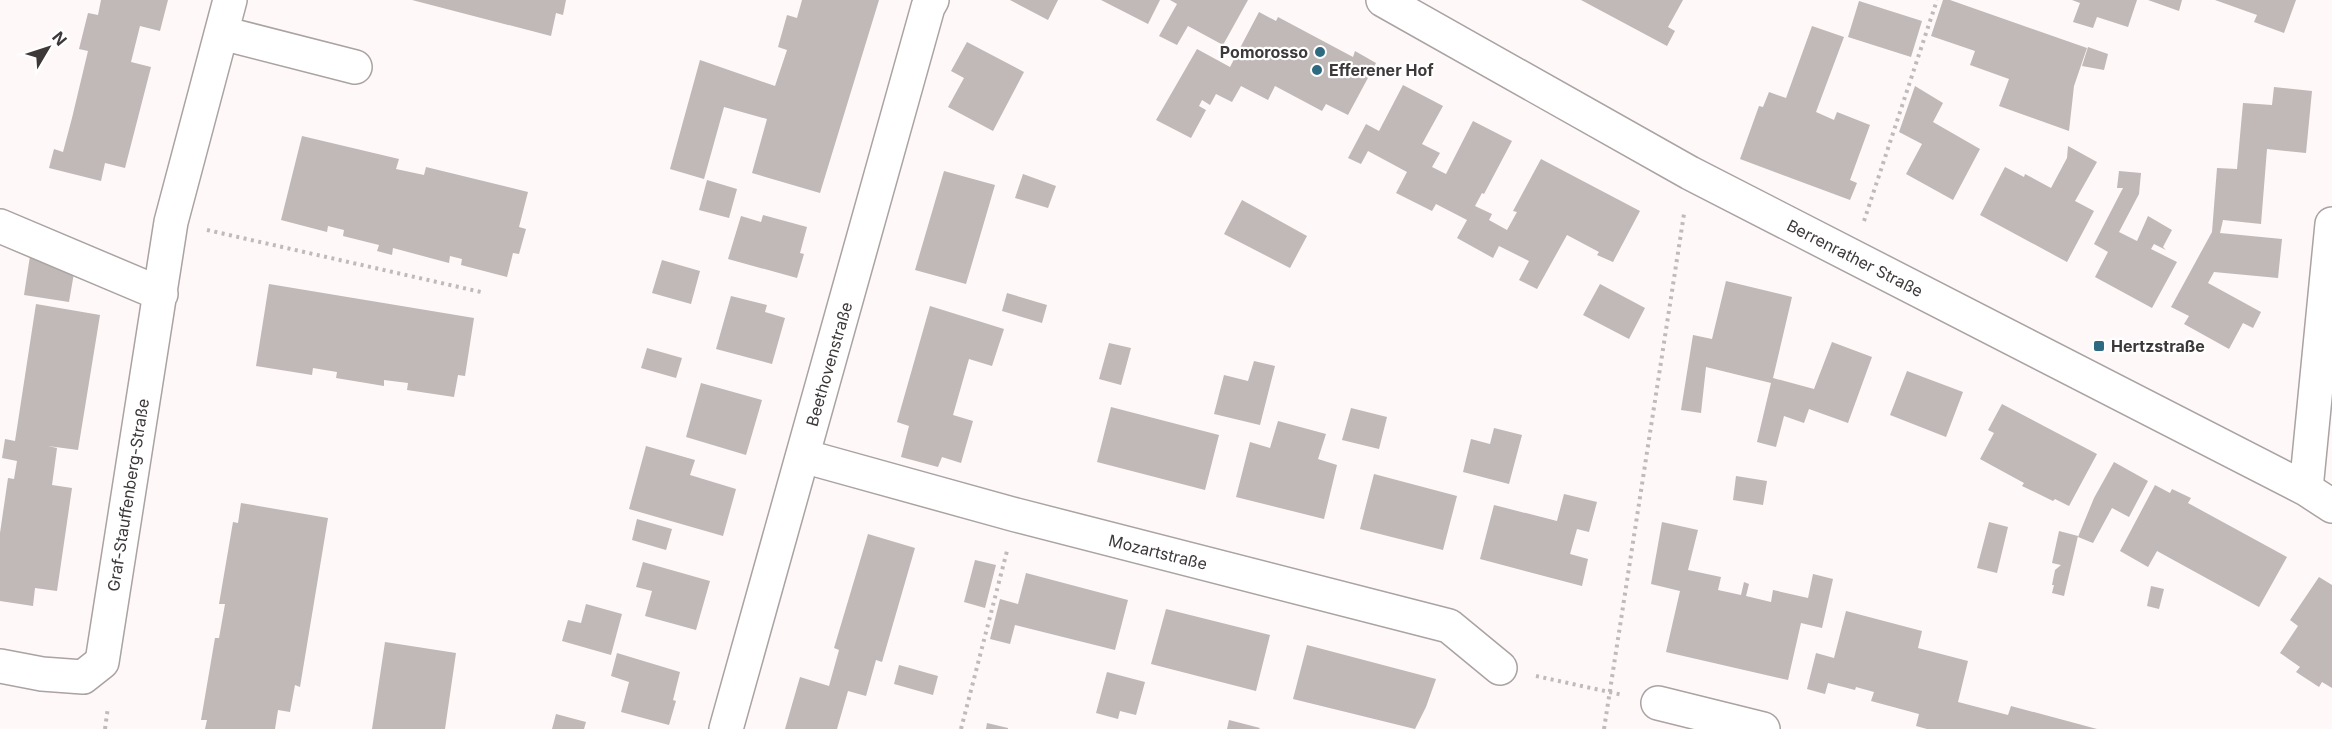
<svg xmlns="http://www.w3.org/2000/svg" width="2332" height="729" font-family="Inter,sans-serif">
  <rect width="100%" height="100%" fill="#fef8f8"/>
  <path fill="#c1b8b8" d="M 101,0 L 168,0 L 160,31 L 140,26 L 131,62 L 151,67 L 125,168 L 105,163 L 101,181 L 49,168 L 54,149 L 63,152 L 72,118 L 88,51 L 79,49 L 88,13 L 98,15 Z
    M 412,0 L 566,0 L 563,15 L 556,13 L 551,36 Z
    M 802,0 L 879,0 L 820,193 L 752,173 L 767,119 L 724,107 L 704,179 L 670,169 L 700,60 L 775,86 L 787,50 L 778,47 L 787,15 L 797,18 Z
    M 1010,0 L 1058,0 L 1048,20 Z
    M 1101,0 L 1160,0 L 1148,24 Z
    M 1170,0 L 1248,0 L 1223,45 L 1188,26 L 1177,45 L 1159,36 L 1177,4 Z
    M 1581,0 L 1683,0 L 1668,27 L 1675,31 L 1667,46 Z
    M 1943,0 L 1950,0 L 2087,48 L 2074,86 L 2069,131 L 1999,106 L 2009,79 L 1970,65 L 1975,51 L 1931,36 Z
    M 2072,0 L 2137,0 L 2128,27 L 2097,17 L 2093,28 L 2073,22 L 2080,3 Z
    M 2148,0 L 2182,0 L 2179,11 Z
    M 2215,0 L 2296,0 L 2284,33 L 2254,22 L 2257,15 Z
    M 1859,1 L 1922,21 L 1911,57 L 1848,37 Z
    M 1259,12 L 1276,21 L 1278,17 L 1353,57 L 1355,51 L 1376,63 L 1348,115 L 1326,104 L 1322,111 L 1275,86 L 1268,100 L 1241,86 L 1232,102 L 1216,94 L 1210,105 L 1202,100 L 1199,106 L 1206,110 L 1191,138 L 1156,120 L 1197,49 L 1230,67 Z
    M 1812,26 L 1844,37 L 1816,112 L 1834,120 L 1837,112 L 1870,125 L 1850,180 L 1857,183 L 1850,200 L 1740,159 L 1759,106 L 1763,107 L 1769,92 L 1786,98 Z
    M 967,42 L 1024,72 L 993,131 L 948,107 L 964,78 L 951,71 Z
    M 2088,47 L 2108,54 L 2104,70 L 2082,66 Z
    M 1403,85 L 1443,106 L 1422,144 L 1440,153 L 1432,167 L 1446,174 L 1473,121 L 1512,141 L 1484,194 L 1482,193 L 1475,206 L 1492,214 L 1489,220 L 1507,230 L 1517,212 L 1513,211 L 1541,159 L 1640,211 L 1613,262 L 1597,255 L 1599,252 L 1567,235 L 1537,289 L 1519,280 L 1529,261 L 1499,246 L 1493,258 L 1457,238 L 1467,220 L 1436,204 L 1432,211 L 1396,193 L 1407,172 L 1368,151 L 1361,164 L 1348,158 L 1366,124 L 1379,131 Z
    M 1915,86 L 1943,103 L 1933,122 L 1980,149 L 1953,200 L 1906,174 L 1922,144 L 1899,132 Z
    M 2274,87 L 2312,91 L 2306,153 L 2267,149 L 2261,224 L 2223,220 L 2220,233 L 2282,239 L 2278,278 L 2214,272 L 2208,283 L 2261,312 L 2253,328 L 2243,323 L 2229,349 L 2184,324 L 2189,316 L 2171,307 L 2212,232 L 2217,168 L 2237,169 L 2243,103 L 2272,105 Z
    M 302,136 L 399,159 L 396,169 L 424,175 L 426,167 L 528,192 L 519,227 L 526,229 L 519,254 L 513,253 L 507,277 L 461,265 L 462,259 L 450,256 L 449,263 L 393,248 L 392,255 L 377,251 L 379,245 L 343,236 L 344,230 L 328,226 L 327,232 L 281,220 Z
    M 2068,146 L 2097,162 L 2075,201 L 2094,211 L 2067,262 L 1980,215 L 2005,167 L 2024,177 L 2025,174 L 2051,188 L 2067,158 Z
    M 944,171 L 995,185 L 966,284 L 915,270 Z
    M 2119,171 L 2141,173 L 2139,194 L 2119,232 L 2137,241 L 2148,216 L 2172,230 L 2163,247 L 2166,250 L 2154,244 L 2151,249 L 2177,262 L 2152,308 L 2095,277 L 2108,252 L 2094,244 L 2123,188 L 2117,188 Z
    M 1023,174 L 1056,186 L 1048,208 L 1015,198 Z
    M 707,180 L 737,189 L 729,218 L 699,210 Z
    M 1242,200 L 1307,236 L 1290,268 L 1224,234 Z
    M 763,215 L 807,227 L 800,253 L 804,254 L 797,278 L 728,259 L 741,216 L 761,222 Z
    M 30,256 L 74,273 L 69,302 L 24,295 Z
    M 662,260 L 700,271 L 691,304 L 652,293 Z
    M 1726,281 L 1792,297 L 1773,378 L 1814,389 L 1832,342 L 1872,357 L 1848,423 L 1809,409 L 1804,423 L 1784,416 L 1776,447 L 1757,442 L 1771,383 L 1706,367 L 1701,413 L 1681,410 L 1693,335 L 1712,339 Z
    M 269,284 L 474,318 L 465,376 L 458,375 L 454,397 L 407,390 L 408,383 L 384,380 L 384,386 L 336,378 L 337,372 L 313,368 L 312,375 L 256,366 Z
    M 1600,284 L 1645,308 L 1629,339 L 1583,315 Z
    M 1007,293 L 1047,305 L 1042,323 L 1002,311 Z
    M 731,296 L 767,305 L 765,312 L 785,318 L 772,364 L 716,349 Z
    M 36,304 L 100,315 L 78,450 L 48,446 L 57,448 L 52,485 L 72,488 L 57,591 L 35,588 L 33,606 L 0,601 L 0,533 L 8,478 L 14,479 L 17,461 L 2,458 L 5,439 L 15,441 Z
    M 930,306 L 1004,329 L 992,366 L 969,359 L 953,415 L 973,421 L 961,463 L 942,457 L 938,467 L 901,457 L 909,426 L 897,422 Z
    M 1109,343 L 1131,348 L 1121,385 L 1099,379 Z
    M 647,348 L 682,358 L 676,378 L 641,368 Z
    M 1254,361 L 1275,366 L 1260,425 L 1214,414 L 1224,375 L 1248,381 Z
    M 1907,371 L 1963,392 L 1946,437 L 1890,415 Z
    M 701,383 L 762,400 L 746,455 L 686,437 Z
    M 2002,404 L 2097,454 L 2069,506 L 2055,499 L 2053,501 L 2022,486 L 2024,483 L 1980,459 L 1994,433 L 1988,430 Z
    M 1111,407 L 1219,435 L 1205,490 L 1097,462 Z
    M 1351,408 L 1387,417 L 1379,449 L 1342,440 Z
    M 1278,421 L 1326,434 L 1318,459 L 1337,465 L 1324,519 L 1236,497 L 1250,442 L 1270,448 Z
    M 1494,428 L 1522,435 L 1509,484 L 1463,472 L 1471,439 L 1490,444 Z
    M 646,446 L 695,460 L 690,475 L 736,489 L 723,536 L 629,509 Z
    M 2114,462 L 2148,481 L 2129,517 L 2112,508 L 2093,543 L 2078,537 L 2094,498 Z
    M 1374,474 L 1457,496 L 1443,550 L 1360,529 Z
    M 1736,476 L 1767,481 L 1763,505 L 1733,500 Z
    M 2155,485 L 2170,493 L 2172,489 L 2191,498 L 2188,503 L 2287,557 L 2259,607 L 2157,551 L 2148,567 L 2120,551 Z
    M 1564,494 L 1597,502 L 1589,532 L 1577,529 L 1570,554 L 1588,559 L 1582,586 L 1480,559 L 1494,505 L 1557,521 Z
    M 241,503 L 328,518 L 300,687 L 295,685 L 290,712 L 278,710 L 275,729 L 205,729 L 207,720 L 201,720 L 215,638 L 219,638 L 225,604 L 219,604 L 233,522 L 238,523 Z
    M 637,519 L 672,529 L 666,550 L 632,540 Z
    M 1662,522 L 1698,530 L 1688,570 L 1721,577 L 1718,590 L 1741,595 L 1744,582 L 1749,584 L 1746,596 L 1771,602 L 1773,590 L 1808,598 L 1813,574 L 1833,579 L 1822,628 L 1801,623 L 1788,680 L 1666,652 L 1680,591 L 1651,584 Z
    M 1989,522 L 2008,527 L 1997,573 L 1977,568 Z
    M 2059,531 L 2078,536 L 2064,596 L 2052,593 L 2054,585 L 2052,585 L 2055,570 L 2061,565 L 2052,563 Z
    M 868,534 L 915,548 L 882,662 L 876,660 L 866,696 L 848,691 L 837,729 L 785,729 L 800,677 L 829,686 L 839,650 L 834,648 Z
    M 975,560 L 996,565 L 985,608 L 964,602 Z
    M 643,562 L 710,581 L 696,630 L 645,616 L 652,591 L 636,587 Z
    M 1026,573 L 1128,600 L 1115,650 L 1015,625 L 1010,644 L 990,639 L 1000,599 L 1018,604 Z
    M 2319,577 L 2332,585 L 2332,688 L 2322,682 L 2319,687 L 2296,672 L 2300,667 L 2280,653 L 2298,626 L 2290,620 Z
    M 2151,586 L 2164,589 L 2159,609 L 2147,606 Z
    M 586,604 L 622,614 L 611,655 L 562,641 L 568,620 L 581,623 Z
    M 1166,609 L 1270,635 L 1256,691 L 1151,664 Z
    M 1846,611 L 1922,631 L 1918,648 L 1968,661 L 1958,702 L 2008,715 L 2011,706 L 2097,729 L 1927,729 L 1916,726 L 1919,714 L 1871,701 L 1874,692 L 1856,687 L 1855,690 L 1828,683 L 1825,694 L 1807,689 L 1816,653 L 1834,658 Z
    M 385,642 L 456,653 L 445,729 L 372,729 Z
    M 1307,645 L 1436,679 L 1426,707 L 1415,729 L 1293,699 Z
    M 617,653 L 680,672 L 673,700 L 676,701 L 669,725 L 621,712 L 629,682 L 611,676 Z
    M 899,665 L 938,676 L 933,695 L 894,684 Z
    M 1107,672 L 1145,682 L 1136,715 L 1120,711 L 1118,719 L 1096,713 Z
    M 556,714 L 586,722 L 584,729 L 552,729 Z
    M 1229,720 L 1260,728 L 1259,729 L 1227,729 Z
    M 987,723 L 1008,728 L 1008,729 L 986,729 Z"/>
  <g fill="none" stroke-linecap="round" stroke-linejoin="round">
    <g stroke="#aba2a2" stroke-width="36">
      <path id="minor" d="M 1383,0 L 1690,173 L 2306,489 L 2332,506
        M 222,33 L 355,67
        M 0,226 L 161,294
        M 803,456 L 1016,515 L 1449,626 L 1500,668
        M 2306,489 L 2332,224
        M 0,666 L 42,674 L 83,677 L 102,662 L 171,222 L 230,0
        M 1658,703 L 1763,729
        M 726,729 L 928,7 L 932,0"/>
    </g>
    <path stroke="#c0baba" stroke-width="4" stroke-dasharray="3 4.5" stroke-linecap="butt" d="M 1864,221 L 1937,0
      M 207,230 L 481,292
      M 1536,676 L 1623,695
      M 105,729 L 108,707
      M 961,729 L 1007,551
      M 1604,729 L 1684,214"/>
    <use href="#minor" stroke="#fff" stroke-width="33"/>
  </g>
  <g fill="#2d6981" stroke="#fff" stroke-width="2">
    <circle cx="1320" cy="52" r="6"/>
    <circle cx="1317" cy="70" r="6"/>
    <rect x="2093" y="340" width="12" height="12" rx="3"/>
  </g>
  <g text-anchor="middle" stroke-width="4.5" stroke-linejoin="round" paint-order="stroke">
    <g font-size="16" font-weight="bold" fill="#3d3939" stroke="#fff" text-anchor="start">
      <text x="1308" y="58" text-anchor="end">Pomorosso</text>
      <text x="1329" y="76">Efferener Hof</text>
      <text x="2111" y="352">Hertzstraße</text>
    </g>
    <g font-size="16" fill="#3d3939" stroke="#fff">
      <text transform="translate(1855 258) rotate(27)" y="6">Berrenrather Straße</text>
      <text transform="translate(829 364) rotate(-74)" y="6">Beethovenstraße</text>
      <text transform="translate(128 495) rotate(-81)" y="6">Graf-Stauffenberg-Straße</text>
      <text transform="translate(1158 552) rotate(14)" y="6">Mozartstraße</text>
    </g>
  </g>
  <g transform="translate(48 48) rotate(51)" stroke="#ffffff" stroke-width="4.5" paint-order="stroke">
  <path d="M0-4.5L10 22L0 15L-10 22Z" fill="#3d3939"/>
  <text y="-9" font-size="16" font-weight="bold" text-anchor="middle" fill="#3d3939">N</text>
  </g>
</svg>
